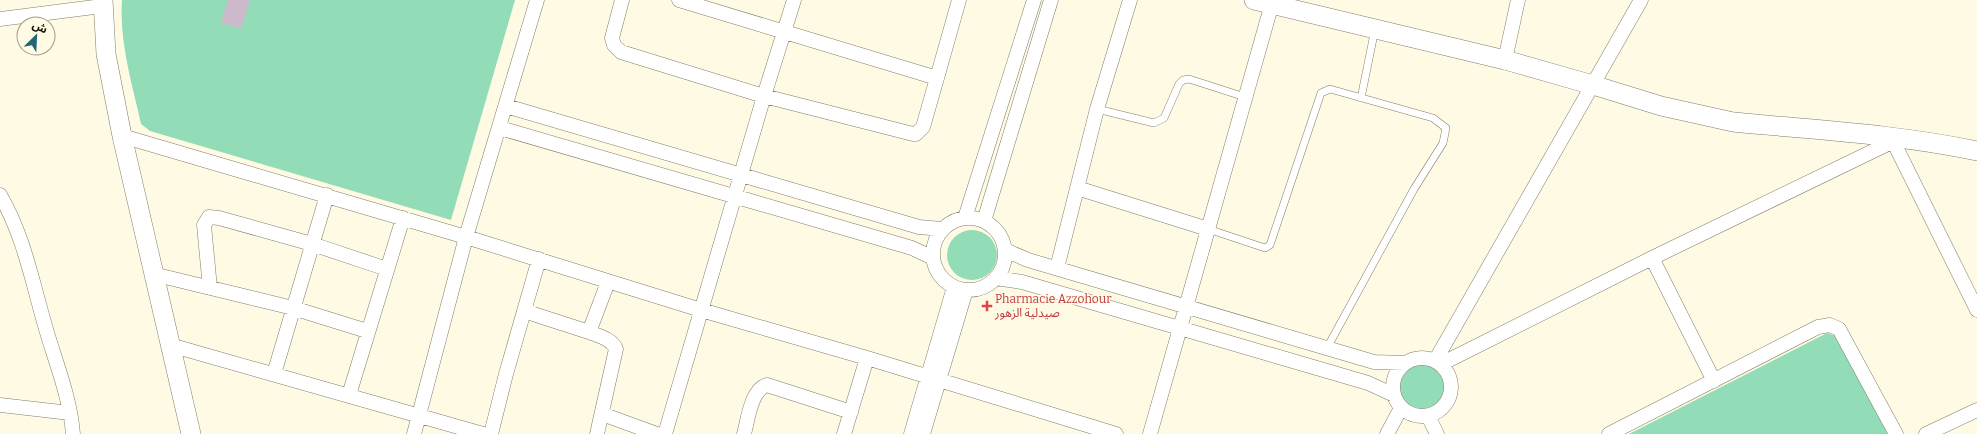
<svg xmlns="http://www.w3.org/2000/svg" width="1977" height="434" font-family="Bitter,'Noto Sans Arabic',serif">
  <rect width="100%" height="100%" fill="#fffae4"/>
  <path fill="#93dcb8" d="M 122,0 L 515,0 L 451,220 L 150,131 L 141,124 C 132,83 119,42 122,0 Z
    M947 255a25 25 0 1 1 50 0a25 25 0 1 1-50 0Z
    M 1827,333 L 1838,336 L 1891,434 L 1629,434 Z
    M1397 388a26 26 0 1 1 52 0a26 26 0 1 1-52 0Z"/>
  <path fill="#ccbaca" d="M 228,0 L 250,0 L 241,29 L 221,23 Z"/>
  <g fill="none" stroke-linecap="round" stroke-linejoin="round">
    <g stroke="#827d6a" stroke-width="8">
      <path id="service" d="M 1361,98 L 1375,29
        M 1097,109 L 1154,123 L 1164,118 L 1179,84 L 1183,80 L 1189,79 L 1245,97
        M 1208,229 L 1265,248 L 1270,245 L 1321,93 L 1330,89 L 1433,118 L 1446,128 L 1443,143 L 1414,189 L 1327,348"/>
    </g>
    <g stroke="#827d6a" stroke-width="15">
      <path id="minor" d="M 622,0 L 612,38 L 614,45 L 621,52 L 764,96 L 913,134 L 916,134 L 923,127 L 937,78
        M 679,0 L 937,78 L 959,0
        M 0,19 L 102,6
        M 1505,60 L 1518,0
        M 506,106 L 919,227 L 942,229
        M 500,128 L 912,248 L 933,258
        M 122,136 L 466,237 L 701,310 L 867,358 L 1116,434
        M 1893,141 L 1977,310
        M 1077,188 L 1208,229
        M 0,195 C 23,234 32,280 44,322 C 54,359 70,395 73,434
        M933 254a36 36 0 1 1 72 0a36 36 0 1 1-72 0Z
        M 965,218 L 1034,0
        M 984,221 L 1051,0
        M 1005,250 L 1028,260 L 1374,362 L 1405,363
        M 1652,258 L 1714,381
        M 1057,268 L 1097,109 L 1130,0
        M 153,274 L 293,308 L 367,331
        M 996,278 L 1022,282 L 1368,383 L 1394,395
        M 210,288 L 204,225 L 209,217 L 219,218 L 312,244 L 387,269
        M 524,311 L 589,332
        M 170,345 L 483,434
        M1393 387a29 29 0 1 1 58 0a29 29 0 1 1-58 0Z
        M 1435,361 L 1641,0
        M 1441,364 L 1652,258 L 1898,139
        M 274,374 L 327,195
        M 349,395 L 403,218
        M 0,405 L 70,413
        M 602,414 L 657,434
        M 1428,416 L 1437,434
        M 414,434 L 466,237 L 537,0
        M 491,434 L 506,374 L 539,259
        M 597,434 L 616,349 C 612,339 599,336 589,332 L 608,282
        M 665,434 L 764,96 L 794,0
        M 744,434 C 748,419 751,390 767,385 L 851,412
        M 844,434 L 867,358
        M 911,434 L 954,287
        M 923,434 L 966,290
        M 1150,434 L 1273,0
        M 1387,434 L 1401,408
        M 1609,434 L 1818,327 L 1830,325 L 1839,329 L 1896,434
        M 1926,434 L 1977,410"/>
    </g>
    <g stroke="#827d6a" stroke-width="20">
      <path id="secondary" d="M 103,0 L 106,54 L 122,136 L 191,434
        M 1254,0 L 1505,60 L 1593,85 L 1661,106 L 1733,122 C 1814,130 1897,134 1977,151"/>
    </g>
    <use href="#service" stroke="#fff" stroke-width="7"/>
    <use href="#minor" stroke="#fff" stroke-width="14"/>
    <use href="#secondary" stroke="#fff" stroke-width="19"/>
  </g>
  <path fill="#e0444e" stroke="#fffae4" stroke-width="1.5" d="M985 300h4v4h4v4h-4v4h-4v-4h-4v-4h4z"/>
  <g text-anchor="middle" stroke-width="3" stroke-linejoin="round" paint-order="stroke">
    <g font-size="12" fill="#be3a42" stroke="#fffae4" text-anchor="start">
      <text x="995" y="303">Pharmacie Azzohour<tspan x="995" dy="14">صيدلية الزهور</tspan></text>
    </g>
  </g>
  <g transform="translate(36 36) rotate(24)"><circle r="19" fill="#fffae4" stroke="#9f9c8c"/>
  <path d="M0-3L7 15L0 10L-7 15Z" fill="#246679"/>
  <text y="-6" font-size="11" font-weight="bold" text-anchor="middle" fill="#0f0e07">ش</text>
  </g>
</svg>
